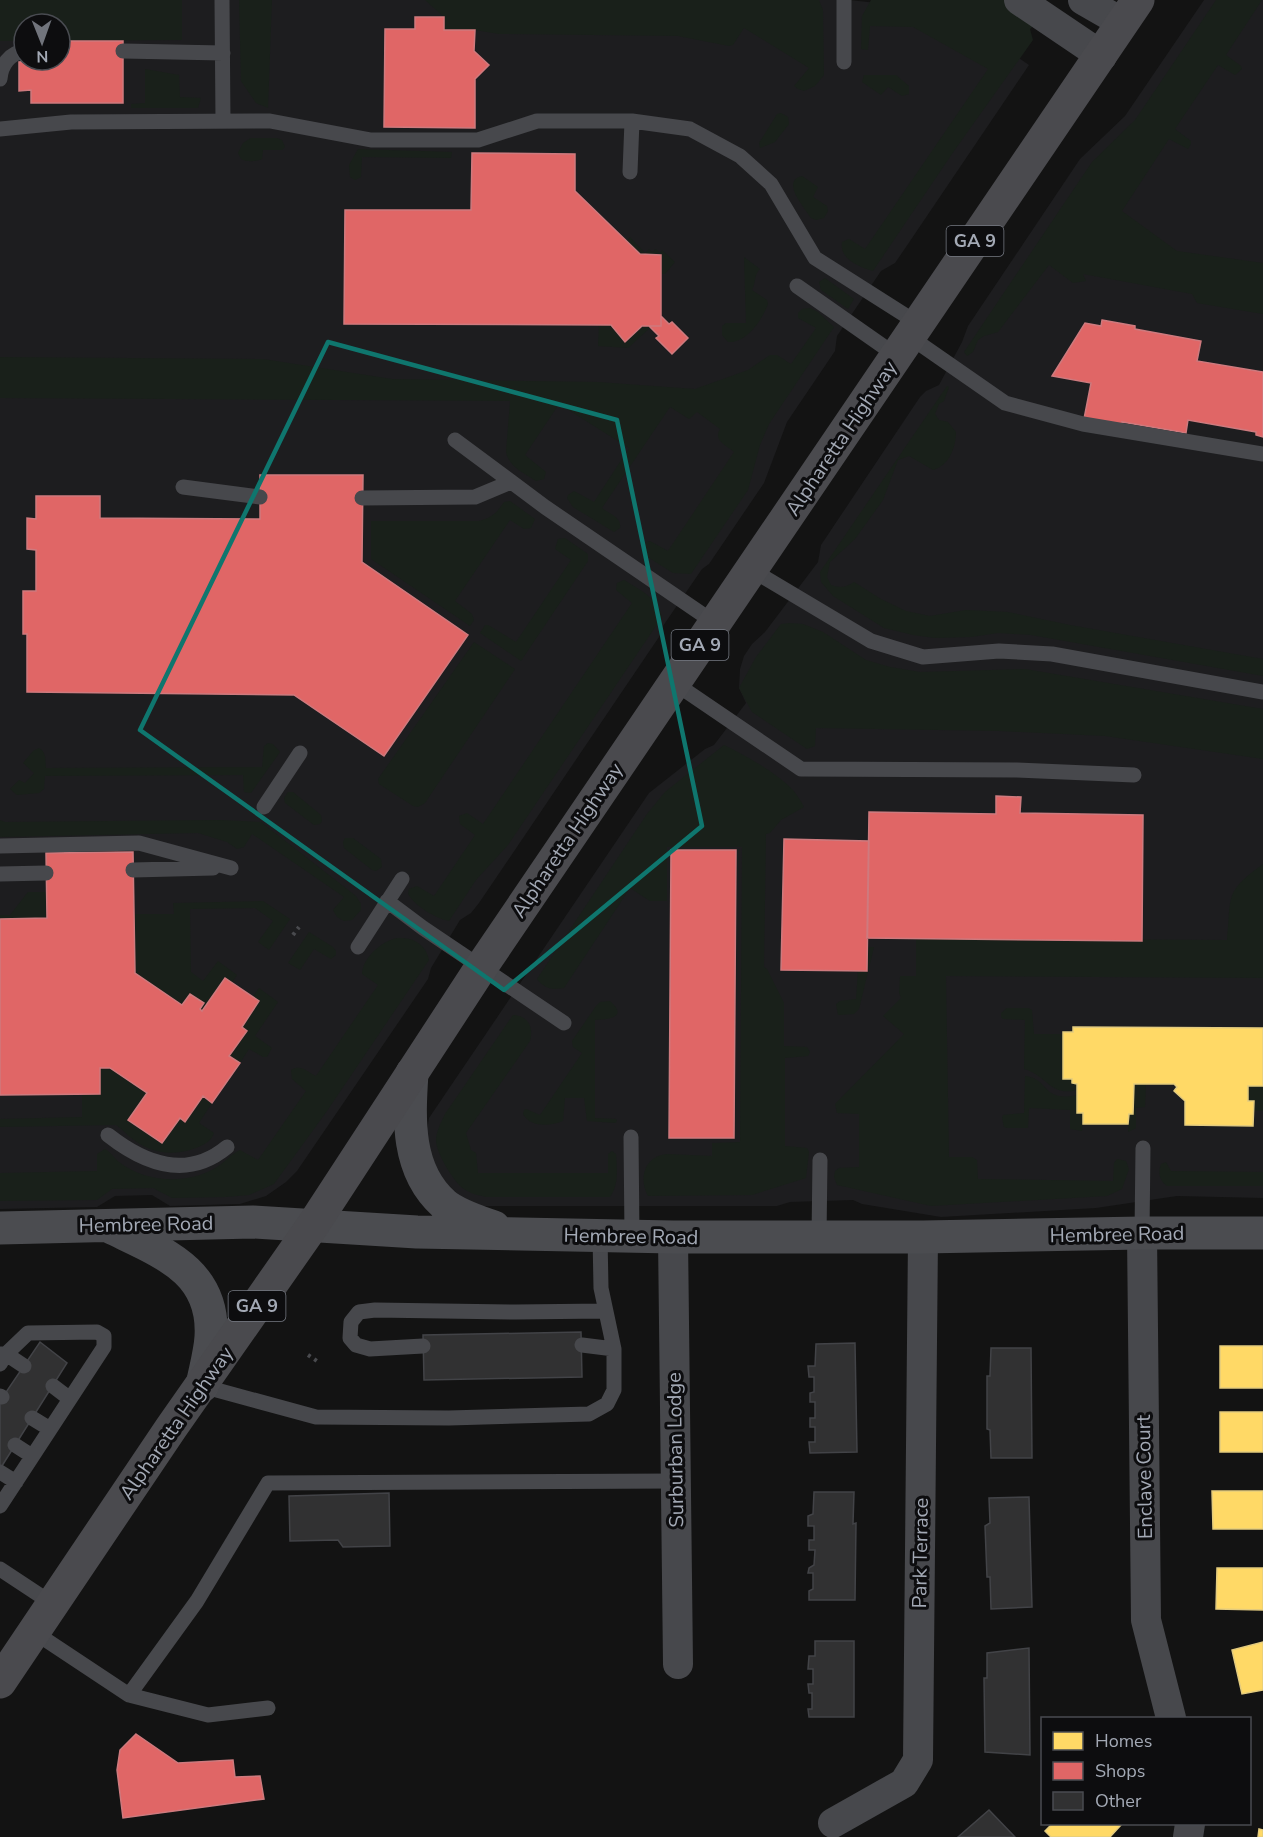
<svg xmlns="http://www.w3.org/2000/svg" width="1263" height="1837" font-family="'Nunito Sans',sans-serif">
  <rect width="100%" height="100%" fill="#131313"/>
  <path fill="#1d1d1f" fill-rule="evenodd" d="M 0,0 L 849,0 L 952,11 L 1029,65 L 906,247 L 895,263 L 881,271 L 837,336 L 835,351 L 787,422 L 764,483 L 709,564 L 702,569 L 663,626 L 659,637 L 479,903 L 471,913 L 460,920 L 431,968 L 428,979 L 297,1171 L 286,1182 L 266,1196 L 240,1204 L 170,1206 L 152,1195 L 115,1196 L 97,1207 L 0,1209 ZM 24,24 L 60,24 L 60,60 L 24,60 Z
    M 1204,0 L 1263,0 L 1263,1198 L 1177,1196 L 1096,1208 L 941,1217 L 862,1204 L 853,1200 L 790,1202 L 777,1206 L 474,1206 L 443,1186 L 425,1141 L 429,1118 L 649,793 L 705,749 L 714,745 L 746,703 L 739,688 L 740,669 L 744,656 L 752,644 L 765,632 L 818,562 L 821,545 L 920,397 L 926,391 L 939,385 L 962,342 L 968,326 L 1080,159 L 1125,116 Z"/>
  <path fill="#19201a" d="M 0,0 L 182,0 L 182,40 L 60,41 L 60,24 L 24,24 L 24,41 L 0,41 Z
    M 239,0 L 272,0 L 268,108 L 256,103 L 241,81 Z
    M 425,0 L 819,0 L 823,10 L 824,75 L 815,86 L 804,91 L 798,89 L 794,86 L 809,68 L 744,28 L 733,45 L 729,46 L 678,36 L 499,34 L 475,30 L 444,30 L 444,17 Z
    M 871,0 L 1004,0 L 1036,23 L 1030,29 L 1033,40 L 954,151 L 873,271 C 859,267 839,259 842,242 L 849,239 L 865,249 L 988,69 L 913,27 L 870,26 L 868,50 L 861,49 L 862,16 Z
    M 1216,0 L 1262,0 L 1226,55 L 1241,66 L 1242,69 L 1235,75 L 1218,65 L 1175,129 L 1191,141 L 1191,144 L 1188,149 L 1169,139 L 1122,211 L 1177,251 L 1263,263 L 1263,314 L 1197,303 L 1192,294 L 1083,274 L 1086,281 L 1073,283 L 1049,265 L 998,332 L 984,336 L 978,340 L 973,352 L 967,356 L 964,352 L 1092,162 L 1135,120 Z
    M 145,69 L 179,75 L 180,97 L 201,98 L 198,108 L 131,108 L 131,104 L 145,103 Z
    M 864,75 L 896,75 L 909,86 L 909,94 L 902,96 L 888,87 L 881,95 L 862,82 Z
    M 781,113 L 788,117 L 789,124 L 775,142 L 760,148 L 759,143 L 777,114 Z
    M 251,138 L 277,138 L 282,140 L 285,147 L 282,150 L 263,150 L 262,159 C 256,162 246,162 241,159 L 238,153 L 243,143 Z
    M 358,149 L 452,152 L 451,158 L 362,157 L 361,177 L 355,180 L 350,177 L 349,165 Z
    M 802,176 L 818,187 L 813,197 L 827,206 L 828,211 L 824,218 L 816,220 L 811,218 C 805,208 780,181 802,176 Z
    M 630,237 L 645,253 L 649,249 L 652,252 L 656,249 L 660,253 L 662,250 L 675,262 L 665,274 L 661,274 L 661,255 L 640,254 L 626,242 Z
    M 744,257 L 760,269 C 754,274 756,283 752,290 L 767,300 L 768,304 C 762,320 747,343 728,342 L 722,335 L 722,326 L 726,323 L 746,323 Z
    M 825,278 L 854,299 L 848,309 L 821,290 L 819,282 Z
    M 810,308 L 818,312 L 834,327 L 769,424 L 760,445 L 748,490 L 691,574 L 673,573 L 646,556 L 643,553 L 643,545 L 646,542 L 650,541 L 668,551 L 734,452 C 726,445 713,441 720,429 L 697,412 L 689,419 L 670,407 L 602,508 C 609,514 622,517 620,528 L 614,532 L 573,507 L 567,498 L 568,495 L 574,491 L 594,502 L 629,448 L 559,404 L 525,455 L 546,472 L 544,479 L 536,481 C 524,473 509,467 506,452 L 510,401 L 0,398 L 0,357 L 263,359 L 392,379 L 598,382 L 695,389 L 748,370 L 770,355 L 777,355 L 791,364 L 816,328 L 798,318 L 798,313 L 802,309 Z
    M 599,325 L 611,325 L 625,342 L 642,326 L 651,327 L 628,348 L 598,346 Z
    M 947,386 L 949,387 L 944,401 L 939,404 L 935,414 L 939,420 L 948,422 L 956,432 C 956,447 949,466 933,470 L 909,456 L 898,460 L 883,500 L 855,539 L 830,562 L 827,577 L 831,585 C 840,588 845,588 854,582 L 881,599 L 906,611 L 930,616 L 966,610 L 1008,612 L 1070,625 L 1263,659 L 1263,676 L 1031,635 L 998,633 L 971,637 L 935,638 L 913,635 L 884,628 L 833,596 L 821,582 L 820,572 Z
    M 510,501 L 535,519 L 531,528 L 524,529 L 510,520 L 455,601 L 472,614 L 474,620 L 470,626 L 371,559 L 371,521 L 479,521 C 491,518 497,513 504,502 Z
    M 565,538 L 588,554 L 588,561 L 521,661 L 480,633 L 485,625 L 488,625 L 516,642 L 571,560 L 555,549 L 558,539 Z
    M 624,580 C 640,590 658,598 662,617 L 508,845 L 476,880 L 449,921 C 435,918 415,906 408,894 L 409,889 L 417,886 L 434,896 L 475,835 L 460,824 L 459,816 L 467,813 L 483,824 L 632,603 L 616,590 L 617,583 Z
    M 790,623 L 803,624 L 823,632 L 866,660 L 890,667 L 920,672 L 1025,669 L 1263,709 L 1263,759 L 1105,736 L 999,731 L 816,728 L 815,746 L 807,749 L 752,712 L 739,688 L 756,657 L 781,624 Z
    M 474,642 L 515,669 L 425,803 L 418,807 L 413,806 L 379,784 L 378,779 Z
    M 268,743 L 273,744 L 280,752 L 251,793 L 244,792 L 243,775 L 45,776 L 44,789 L 39,793 L 17,795 L 10,789 L 19,780 L 25,783 L 34,773 L 23,763 L 33,751 L 39,748 C 47,753 45,760 46,768 L 262,767 L 264,746 Z
    M 724,745 C 748,757 775,772 793,790 C 797,795 801,801 804,807 L 781,820 L 770,833 L 766,834 L 764,967 L 767,969 L 784,1003 L 784,1046 L 807,1047 L 810,1052 L 808,1056 L 785,1058 L 785,1146 L 807,1148 L 809,1152 L 806,1178 L 752,1195 L 648,1196 C 638,1178 645,1156 667,1154 L 712,1156 L 712,1143 L 740,1142 L 742,847 L 667,847 L 667,901 L 650,901 L 630,888 L 564,988 C 552,990 545,989 537,979 L 647,814 L 665,792 Z
    M 288,792 L 293,792 L 321,815 L 322,821 L 320,824 L 314,825 L 285,803 L 284,798 Z
    M 0,820 L 5,822 L 220,820 L 261,822 L 356,896 L 361,904 L 361,910 L 352,920 L 344,921 L 337,917 L 333,910 L 344,897 L 252,834 L 244,847 L 237,849 L 227,842 L 198,833 L 0,837 Z
    M 345,838 L 353,838 L 381,859 L 382,867 L 376,871 L 372,870 L 344,848 L 343,842 Z
    M 1263,864 L 1263,978 L 946,976 L 949,1157 L 972,1157 L 977,1160 L 978,1179 L 1113,1181 L 1114,1163 L 1117,1159 L 1126,1161 L 1129,1169 L 1122,1189 L 1107,1196 L 931,1206 L 837,1185 L 834,1177 L 835,1171 L 839,1168 L 859,1167 L 859,1114 L 837,1113 L 835,1104 L 904,1034 L 883,1016 L 901,998 L 899,993 L 900,976 L 916,976 L 916,938 L 1227,940 C 1232,896 1223,893 1263,864 Z
    M 28,892 L 46,892 L 47,918 L 0,919 L 0,915 L 10,915 Z
    M 263,901 L 290,919 L 269,950 L 258,942 L 273,921 L 255,908 L 190,909 L 191,972 L 203,981 L 218,961 L 237,975 L 232,983 L 225,978 L 202,1011 L 200,1009 L 203,1003 L 190,994 L 182,1005 L 135,973 L 134,914 L 174,914 L 173,903 Z
    M 309,932 L 333,947 L 336,951 L 336,955 L 331,959 L 314,949 L 300,970 L 288,963 Z
    M 397,938 C 413,937 426,944 429,960 L 327,1111 L 274,1184 L 249,1195 L 226,1197 L 172,1198 L 153,1188 L 112,1189 L 97,1200 L 0,1201 L 0,1173 L 97,1171 L 97,1154 L 105,1149 C 111,1152 114,1158 119,1162 C 146,1183 188,1185 217,1167 C 225,1162 231,1154 240,1150 L 258,1160 L 306,1091 L 292,1079 L 291,1070 C 301,1064 307,1072 316,1076 L 378,985 L 362,974 C 363,957 382,941 397,938 Z
    M 867,947 L 874,947 L 859,1009 L 854,1014 L 838,1015 L 836,1004 L 840,1001 L 856,999 L 858,971 L 866,971 Z
    M 259,988 L 278,1002 L 255,1036 L 272,1048 L 267,1057 L 263,1057 L 249,1049 L 240,1063 L 229,1056 L 247,1031 L 242,1027 L 259,1001 L 253,997 Z
    M 610,1001 C 629,1018 608,1019 595,1020 L 595,1118 L 616,1119 L 617,1120 L 616,1123 L 587,1121 L 584,1098 L 565,1098 L 563,1121 C 550,1126 531,1128 523,1114 L 524,1110 L 526,1109 L 540,1115 L 582,1053 L 573,1047 L 572,1041 L 596,1006 L 600,1002 Z
    M 1007,1008 L 1028,1008 L 1032,1010 L 1034,1034 L 1063,1034 L 1063,1079 L 1072,1079 L 1073,1083 L 1077,1084 L 1077,1090 C 1050,1097 1047,1075 1024,1069 L 1025,1020 L 1003,1019 L 1001,1017 L 1001,1013 Z
    M 513,1015 C 528,1016 534,1027 530,1041 L 466,1133 L 471,1150 L 476,1153 L 478,1173 L 608,1173 L 608,1154 L 612,1151 L 616,1154 C 617,1169 619,1184 610,1197 L 486,1197 C 478,1195 471,1194 464,1189 C 454,1183 436,1152 436,1141 C 436,1131 441,1123 445,1114 Z
    M 100,1068 L 110,1068 L 147,1093 L 128,1120 L 162,1143 L 180,1118 L 185,1122 L 203,1096 L 212,1103 L 199,1123 L 214,1133 C 211,1142 202,1146 193,1149 C 170,1157 148,1152 130,1137 C 125,1133 122,1129 116,1125 L 0,1127 L 0,1119 L 82,1117 L 82,1094 L 100,1094 Z
    M 1025,1076 C 1049,1078 1042,1103 1077,1095 L 1077,1113 L 1083,1113 L 1082,1131 L 1070,1129 L 1070,1110 L 1029,1108 L 1028,1128 L 1007,1128 L 1004,1127 L 1002,1118 L 1003,1115 L 1024,1113 Z
    M 1134,1084 L 1146,1084 L 1145,1107 L 1136,1108 L 1136,1128 L 1128,1132 L 1129,1114 L 1133,1114 Z
    M 1248,1086 L 1263,1086 L 1263,1111 L 1254,1111 L 1248,1101 Z
    M 1166,1162 L 1171,1171 L 1263,1172 L 1263,1186 L 1167,1186 C 1159,1180 1158,1172 1161,1164 Z"/>
  <path fill="#ffd966" stroke="#e3cb7e" stroke-width="1.5" d="M 1073,1027 L 1263,1028 L 1263,1086 L 1248,1086 L 1248,1101 L 1254,1101 L 1253,1126 L 1185,1125 L 1185,1101 L 1174,1091 L 1177,1087 L 1174,1084 L 1134,1084 L 1133,1114 L 1129,1114 L 1128,1124 L 1083,1124 L 1083,1113 L 1077,1113 L 1077,1084 L 1072,1083 L 1072,1079 L 1063,1079 L 1063,1032 L 1073,1032 Z
    M 1220,1346 L 1263,1346 L 1263,1388 L 1220,1388 Z
    M 1220,1412 L 1263,1412 L 1263,1452 L 1220,1452 Z
    M 1212,1491 L 1263,1491 L 1263,1529 L 1213,1529 Z
    M 1217,1568 L 1263,1568 L 1263,1610 L 1216,1609 Z
    M 1263,1642 L 1263,1690 L 1242,1694 L 1232,1650 Z
    M 1052,1824 L 1119,1824 L 1121,1825 L 1110,1837 L 1051,1837 L 1045,1831 Z
    M 1259,1829 L 1263,1830 L 1263,1837 L 1258,1837 Z"/>
  <path fill="#e06666" stroke="#ce7a7e" stroke-width="1.5" d="M 415,17 L 444,17 L 444,30 L 475,30 L 474,51 L 489,65 L 475,79 L 475,128 L 384,127 L 385,29 L 415,29 Z
    M 60,41 L 123,41 L 123,103 L 31,103 L 31,90 L 19,91 L 19,62 L 60,60 Z
    M 472,153 L 575,154 L 575,191 L 640,254 L 661,255 L 661,326 L 642,326 L 625,342 L 611,325 L 344,324 L 345,210 L 471,210 Z
    M 661,316 L 669,324 L 672,322 L 688,338 L 672,354 L 656,338 L 659,336 L 649,326 L 661,326 Z
    M 1102,320 L 1135,326 L 1135,329 L 1201,341 L 1197,361 L 1263,372 L 1263,437 L 1256,435 L 1256,432 L 1188,420 L 1186,433 L 1122,422 L 1122,425 L 1084,419 L 1091,383 L 1052,376 L 1085,323 L 1101,326 Z
    M 260,475 L 363,475 L 362,562 L 468,635 L 384,756 L 294,695 L 27,692 L 27,634 L 23,634 L 23,591 L 36,591 L 36,550 L 27,549 L 27,518 L 36,519 L 36,496 L 100,496 L 100,518 L 260,519 Z
    M 996,796 L 1021,797 L 1020,813 L 1143,815 L 1142,941 L 867,938 L 869,812 L 996,814 Z
    M 784,839 L 869,841 L 867,971 L 781,970 Z
    M 671,850 L 736,850 L 734,1138 L 669,1138 Z
    M 133,852 L 135,973 L 182,1005 L 190,994 L 204,1003 L 200,1009 L 202,1011 L 225,978 L 259,1001 L 242,1027 L 247,1031 L 229,1056 L 240,1063 L 212,1103 L 203,1096 L 185,1122 L 180,1118 L 162,1143 L 128,1120 L 147,1093 L 110,1068 L 100,1068 L 100,1094 L 0,1095 L 0,919 L 47,918 L 46,853 Z
    M 136,1734 L 178,1763 L 233,1760 L 235,1777 L 260,1776 L 264,1799 L 123,1818 L 117,1770 L 120,1750 Z"/>
  <path fill="#313132" stroke="#424347" stroke-width="1.5" d="M 581,1332 L 582,1377 L 424,1380 L 423,1335 Z
    M 40,1342 L 67,1363 L 0,1469 L 0,1401 Z
    M 855,1343 L 857,1452 L 810,1453 L 809,1442 L 815,1442 L 815,1427 L 810,1427 L 810,1418 L 815,1418 L 815,1402 L 810,1402 L 810,1393 L 814,1392 L 814,1377 L 809,1377 L 808,1366 L 815,1366 L 816,1344 Z
    M 991,1348 L 1031,1348 L 1032,1458 L 991,1458 L 990,1430 L 987,1429 L 987,1376 L 990,1376 Z
    M 814,1492 L 854,1492 L 853,1524 L 856,1523 L 855,1600 L 809,1600 L 809,1591 L 813,1589 L 813,1573 L 808,1573 L 809,1568 L 814,1565 L 815,1550 L 809,1550 L 809,1540 L 814,1540 L 814,1526 L 808,1526 L 808,1516 L 813,1514 Z
    M 389,1493 L 390,1546 L 343,1547 L 338,1540 L 290,1541 L 289,1496 Z
    M 1029,1497 L 1032,1607 L 991,1609 L 990,1577 L 987,1577 L 985,1526 L 990,1523 L 989,1498 Z
    M 815,1641 L 854,1641 L 854,1717 L 809,1717 L 808,1709 L 812,1709 L 812,1693 L 809,1693 L 808,1684 L 813,1684 L 813,1669 L 808,1669 L 809,1656 L 815,1656 Z
    M 1029,1648 L 1030,1755 L 985,1752 L 984,1678 L 987,1678 L 987,1653 Z
    M 989,1810 L 1015,1837 L 958,1837 Z"/>
  <g fill="none" stroke-linecap="round" stroke-linejoin="round">
    <path stroke="#494a4e" stroke-width="4" stroke-dasharray="3 4.5" stroke-linecap="butt" d="M 293,935 L 299,927
      M 308,1355 L 317,1361"/>
    <path stroke="#47484c" stroke-width="15" d="M 222,0 L 223,121
      M 844,0 L 844,62
      M 123,51 L 223,53
      M 0,79 C 1,65 10,53 24,51
      M 0,129 L 71,122 L 270,121 L 371,140 L 478,140 L 537,121 L 632,121 L 690,129 L 740,156 L 771,184 L 815,258 L 919,324
      M 630,172 L 632,121
      M 797,286 L 897,356
      M 910,337 L 1005,403 L 1083,424 L 1263,454
      M 455,440 L 545,507 L 715,623
      M 183,487 L 260,497
      M 362,498 L 475,497 L 511,482
      M 752,570 L 871,641 L 923,657 L 999,651 L 1052,654 L 1263,692
      M 673,682 L 801,769 L 1017,770 L 1134,775
      M 264,807 L 300,753
      M 0,846 L 139,843 L 231,868
      M 133,870 L 213,868
      M 0,874 L 46,873
      M 387,901 L 423,928 L 564,1023
      M 358,947 L 402,879
      M 108,1135 C 145,1164 187,1180 227,1147
      M 631,1137 L 632,1236
      M 1142,1233 L 1143,1148
      M 819,1237 L 820,1160
      M 582,1345 L 614,1349
      M 423,1346 L 370,1349 L 356,1345 L 350,1338 L 351,1322 L 359,1312 L 375,1310 L 516,1312 L 604,1311
      M 0,1354 L 6,1354 L 24,1366
      M 0,1364 L 6,1354 L 28,1333 L 97,1332 L 104,1336 L 104,1347 L 0,1506
      M 53,1386 L 70,1399
      M 202,1386 L 316,1417 L 449,1418 L 589,1414 L 607,1404 L 614,1390 L 614,1349 L 601,1288 L 600,1236
      M 0,1396 L 2,1397
      M 32,1418 L 50,1429
      M 15,1445 L 32,1456
      M 0,1472 L 16,1482
      M 0,1569 L 53,1604
      M 34,1632 L 129,1695 L 197,1601 L 268,1483 L 676,1481
      M 129,1695 L 208,1715 L 268,1708"/>
    <path stroke="#47484c" stroke-width="30" d="M 1019,0 L 1102,56
      M 1083,0 L 1123,23
      M 1142,1233 L 1146,1620 L 1171,1718
      M 673,1237 L 678,1664
      M 833,1823 L 904,1783 L 918,1760 L 923,1237
      M 1188,1837 L 1190,1824"/>
    <path stroke="#4b4c50" stroke-width="33" d="M 412,1073 C 409,1119 406,1170 444,1204 C 457,1215 477,1221 494,1227
      M 110,1227 C 161,1252 215,1270 211,1337 C 210,1353 205,1370 202,1386
      M 0,1228 L 253,1222 L 417,1232 L 673,1237 L 923,1237 L 1142,1233 L 1263,1233"/>
    <path stroke="#4a4a4e" stroke-width="33" d="M 0,1682 L 171,1428 L 313,1225 L 482,966 L 1138,0"/>
  </g>
  <path fill="none" stroke="#0f766e" stroke-width="4.5" stroke-linejoin="round" d="M 328,342 L 617,420 L 702,826 L 504,990 L 140,730 Z"/>
  <g text-anchor="middle" stroke-width="6" stroke-linejoin="round" paint-order="stroke">
    <g fill="#0d0d0f" stroke="#767a83" stroke-width="1.5">
      <rect x="946.5" y="226" width="57" height="30" rx="4.5"/>
      <rect x="671.5" y="630" width="57" height="30" rx="4.5"/>
      <rect x="228.5" y="1291" width="57" height="30" rx="4.5"/>
    </g>
    <g font-size="18" font-weight="bold" fill="#a3a9b5">
      <text x="975" y="247">GA 9</text>
      <text x="700" y="651">GA 9</text>
      <text x="257" y="1312">GA 9</text>
    </g>
    <g font-size="20" fill="#a3a9b5" stroke="#0d0d0f">
      <text transform="translate(841 438) rotate(-56)" y="7">Alpharetta Highway</text>
      <text transform="translate(567 840) rotate(-56)" y="7">Alpharetta Highway</text>
      <text transform="translate(146 1224) rotate(-1)" y="7">Hembree Road</text>
      <text transform="translate(1117 1234) rotate(-1)" y="7">Hembree Road</text>
      <text transform="translate(631 1236) rotate(1)" y="7">Hembree Road</text>
      <text transform="translate(176 1423) rotate(-55)" y="7">Alpharetta Highway</text>
      <text transform="translate(675 1450) rotate(-91)" y="7">Surburban Lodge</text>
      <text transform="translate(1144 1477) rotate(-91)" y="7">Enclave Court</text>
      <text transform="translate(920 1553) rotate(-89)" y="7">Park Terrace</text>
    </g>
  </g>
  <rect x="1041" y="1717" width="210" height="108" fill="#0d0d0f" stroke="#494b51" stroke-width="1.5"/>
  <rect x="1053" y="1732" width="30" height="18" fill="#ffd966" stroke="#494b51" stroke-width="1.5"/>
  <text x="1095" y="1747" font-size="18" fill="#a3a9b5">Homes</text>
  <rect x="1053" y="1762" width="30" height="18" fill="#e06666" stroke="#494b51" stroke-width="1.5"/>
  <text x="1095" y="1777" font-size="18" fill="#a3a9b5">Shops</text>
  <rect x="1053" y="1792" width="30" height="18" fill="#313132" stroke="#494b51" stroke-width="1.5"/>
  <text x="1095" y="1807" font-size="18" fill="#a3a9b5">Other</text>
  <g transform="translate(42 42) rotate(179)"><circle r="28" fill="#0d0d0f" stroke="#494b51" stroke-width="1.5"/>
  <path d="M0-4.5L10 22L0 15L-10 22Z" fill="#71747c"/>
  <text y="-9" font-size="16" font-weight="bold" text-anchor="middle" fill="#a3a9b5">N</text>
  </g>
</svg>
